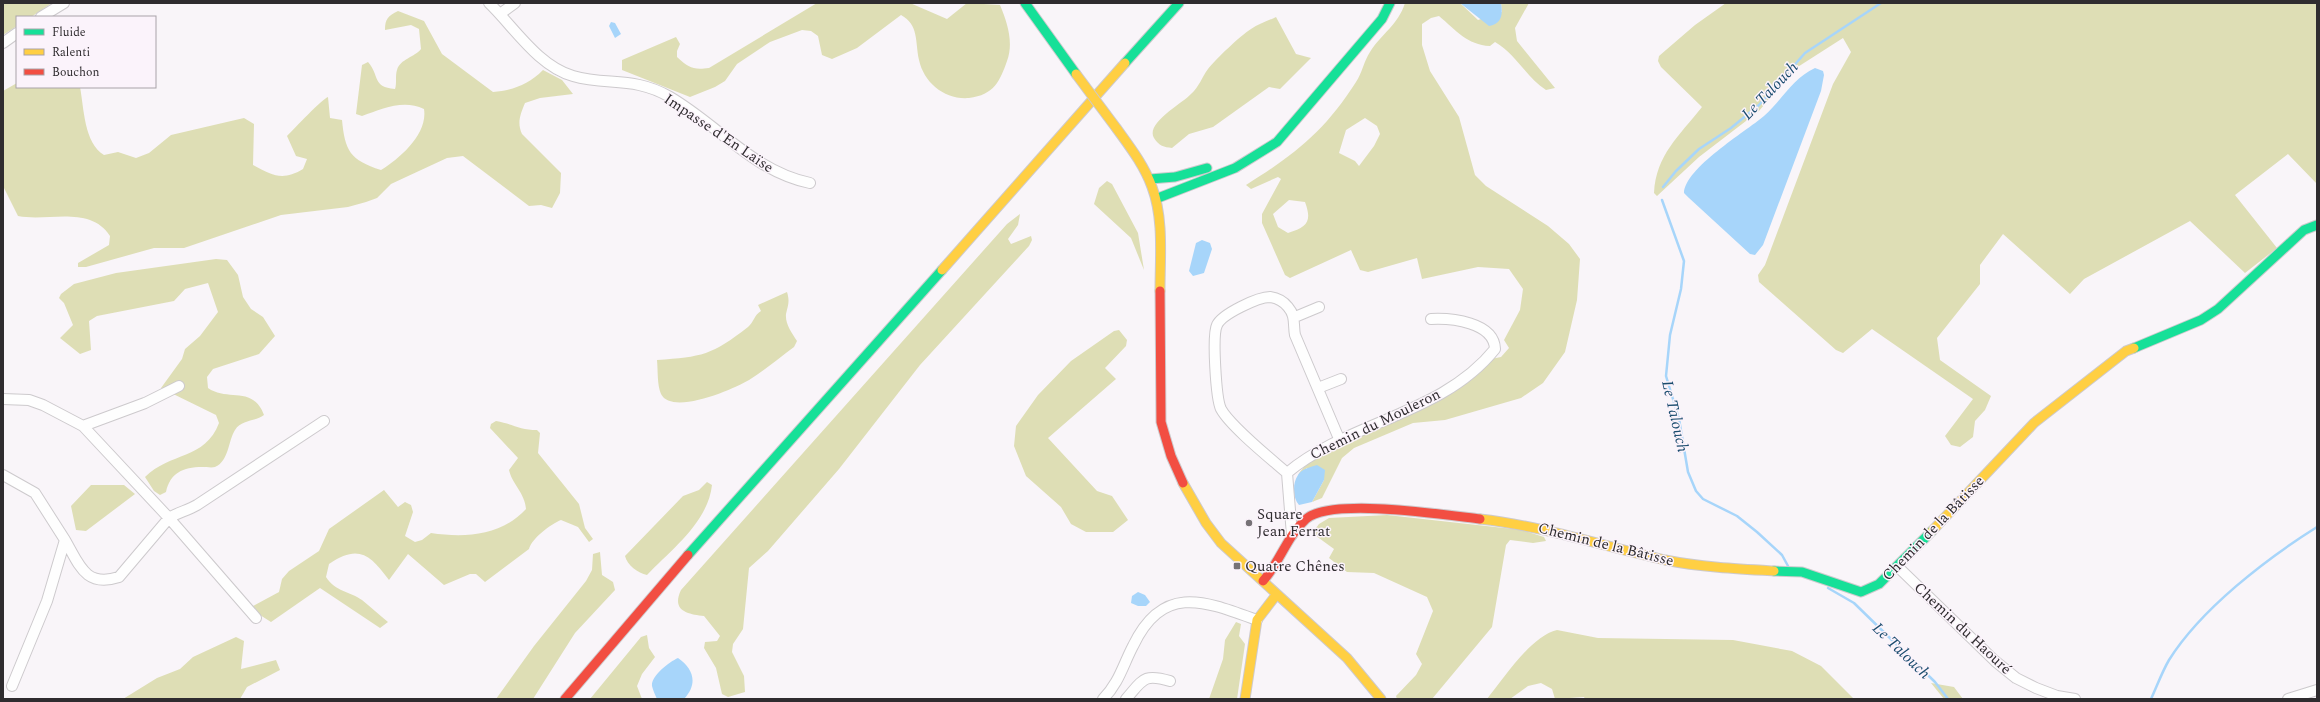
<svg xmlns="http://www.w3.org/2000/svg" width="2320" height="702" font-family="Spectral,serif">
  <rect width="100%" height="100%" fill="#f9f5f9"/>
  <path fill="#dedeb5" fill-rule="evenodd" d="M 3,3 L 52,3 L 31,17 L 17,17 L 17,26 L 3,35 Z
    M 817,3 L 910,3 L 947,19 L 967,3 L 1000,5 C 1007,22 1014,42 1007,61 C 1000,81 994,95 969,98 C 945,100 924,83 919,60 C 915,41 919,25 901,15 L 857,48 L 832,59 L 822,55 L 818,36 L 811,31 L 802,30 L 770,42 L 737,64 L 725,81 L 715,87 L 690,97 L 622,70 L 622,60 L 676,37 L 680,44 L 677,51 L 677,57 C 689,68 693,70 709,68 Z
    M 1405,3 L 1460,3 L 1478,20 L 1502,12 L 1501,3 L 1529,3 L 1515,28 L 1517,41 L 1555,88 L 1546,90 C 1526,77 1516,54 1495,42 L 1490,46 C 1467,45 1456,30 1439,16 L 1431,18 L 1422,24 L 1422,45 L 1430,71 L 1459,117 L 1475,175 L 1486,186 L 1548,226 L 1569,244 L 1580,259 L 1577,300 L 1565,352 L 1543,383 L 1521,398 L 1445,420 L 1413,423 L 1354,448 L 1342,458 L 1322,498 L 1312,502 L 1324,480 L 1307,468 L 1298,475 C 1317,445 1391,425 1423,408 C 1447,395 1469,375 1491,359 L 1501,357 L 1509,348 L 1504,340 L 1520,310 L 1523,289 L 1509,269 L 1478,267 L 1422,279 L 1417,258 L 1368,272 L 1360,270 L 1351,250 L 1290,278 L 1285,275 L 1262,223 L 1262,214 L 1281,179 L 1278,177 L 1251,189 L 1246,185 C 1294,155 1325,131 1356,82 C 1362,73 1364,61 1370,52 C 1382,33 1398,25 1405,3 ZM 1365,118 L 1377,126 L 1380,134 L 1374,146 L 1359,166 L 1355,161 L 1339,153 L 1346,130 ZM 1289,200 L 1305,202 C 1312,221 1308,227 1288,233 L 1278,227 L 1273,214 Z
    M 1726,3 L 2317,3 L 2317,184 L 2288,154 L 2235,195 L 2277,248 L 2245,273 L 2190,221 L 2084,279 L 2070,294 L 2003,234 L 1980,265 L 1980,284 L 1937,338 L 1940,360 L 1991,396 L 1985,410 L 1975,421 L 1973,437 L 1960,447 L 1951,445 L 1945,436 L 1973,399 L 1872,329 L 1843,353 L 1836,350 L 1759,282 L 1758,275 L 1765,265 L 1833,84 L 1851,52 L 1843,38 L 1793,70 L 1759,111 L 1699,157 L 1657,196 L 1654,193 C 1656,155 1679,136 1702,107 L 1661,67 L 1658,61 L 1659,56 L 1695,25 Z
    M 398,11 L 424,21 L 442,54 L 493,92 C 513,90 528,85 543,70 L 562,80 L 573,94 L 540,98 L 525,103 C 520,115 517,123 522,134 L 561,173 L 560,193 L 552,208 L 541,205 L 529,206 L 463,156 L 447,158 L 406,177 L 391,184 L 377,198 L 366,202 L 348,207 L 281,215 L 184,248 L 154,248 L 86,267 L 78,267 L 78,263 L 109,245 L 110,236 C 90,205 48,222 18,216 L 3,186 L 3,91 L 17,83 L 17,87 L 80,87 C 84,108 84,143 104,155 L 118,152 L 136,158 L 149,153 L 171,135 L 244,118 L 254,124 L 253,165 C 273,176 283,181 303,169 L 307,159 L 296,156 L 287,136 C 295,128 321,100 328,97 L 330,118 L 342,120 C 345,151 350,160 381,170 C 400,158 428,134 424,109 C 403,99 382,109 362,116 L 356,114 L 362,65 L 368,62 C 380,76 372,87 395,89 C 397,83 395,76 397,70 C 400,59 415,57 421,49 L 419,29 L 411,25 L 385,30 C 385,19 388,16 398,11 Z
    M 1276,17 L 1296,54 L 1311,58 L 1280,89 L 1269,87 L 1213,127 L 1189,134 L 1172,148 C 1164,147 1159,146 1154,138 C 1145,123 1183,103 1191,94 C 1199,87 1202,77 1208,69 C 1216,59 1240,36 1251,29 C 1258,24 1268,21 1276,17 Z
    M 1107,181 L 1112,184 L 1138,233 L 1144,270 L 1131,238 L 1094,204 L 1099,188 Z
    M 1020,214 L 1018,225 L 1008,239 L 1011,244 L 1031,236 L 1032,240 L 1029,246 L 920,365 L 839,469 L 768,551 L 749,568 L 743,629 L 733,644 L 732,652 L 744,676 L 745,692 L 728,697 L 722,694 L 716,668 L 704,648 L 705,642 L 717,641 L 720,636 L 704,616 C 688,614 671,611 681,590 L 1007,224 Z
    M 216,259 L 227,260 L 238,275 L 243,297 L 251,309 L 263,317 L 275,336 L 259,354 L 213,369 L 207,377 L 208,388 C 228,402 253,385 264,415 C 255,422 242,419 235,430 C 228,441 229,461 215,467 C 212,468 206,467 202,467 C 183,467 170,473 166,492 L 160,495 L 154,491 L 145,477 C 170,452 205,460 219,423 L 216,415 L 161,388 L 182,359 L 185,349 L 200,336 L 218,312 L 208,283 L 185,289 L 174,301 L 97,316 L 89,321 L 91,350 L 80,354 L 60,338 L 73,325 L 64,303 L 59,298 L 61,294 L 74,284 L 116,273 Z
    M 787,292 C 790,302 788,305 786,314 C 785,324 792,333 797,341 L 794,347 C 779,358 765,370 749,380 C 734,389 672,416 661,394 C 657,385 658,370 657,360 C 702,357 712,355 748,327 C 754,322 754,315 761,311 L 758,305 Z
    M 1119,330 L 1127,340 L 1126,346 L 1105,368 L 1116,379 L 1048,438 L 1097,491 L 1112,496 L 1128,520 L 1113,532 L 1086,532 L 1071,524 L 1061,507 L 1026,476 L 1014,446 L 1016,426 L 1038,395 L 1071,361 L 1114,331 Z
    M 496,421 C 513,424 520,430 537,430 L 540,433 L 538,453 L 579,504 L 585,528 L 593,539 L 589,542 L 578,527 L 561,520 C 551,524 532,538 529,549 L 485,582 L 476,574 L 470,574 L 444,585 L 408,554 L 389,580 C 370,554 358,544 329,564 L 326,577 C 336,592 349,591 362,600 C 371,607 379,615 388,622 L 380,628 L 320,588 L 271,622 L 260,615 L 253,606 L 279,592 L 282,579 L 289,571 L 319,551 L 329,529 L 384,490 L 398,507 L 405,502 L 411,505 L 413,512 L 405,536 L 415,542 L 422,540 L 431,533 C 465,538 501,536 526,509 C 525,493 512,484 509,470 L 518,458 L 490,428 L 491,424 Z
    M 707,482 L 712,485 C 708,522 672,549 647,575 C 638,573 627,565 625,556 L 683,496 L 699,490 Z
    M 91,485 L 124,485 L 135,494 L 86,531 L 76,530 L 71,506 Z
    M 1387,515 L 1522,530 L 1544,537 L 1546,541 L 1533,543 L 1510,540 L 1506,545 L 1492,627 L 1432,699 L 1397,699 L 1396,696 L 1416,675 L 1422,664 L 1416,654 L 1433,611 L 1427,597 L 1374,573 L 1347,572 L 1329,558 L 1334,549 L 1312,533 L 1319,524 L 1329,518 Z
    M 600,552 L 602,575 L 613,582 L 615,590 L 575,633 L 533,699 L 496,699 L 534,646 L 586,581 L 592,570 L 593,554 Z
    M 1236,622 L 1241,624 L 1239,636 L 1245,644 L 1237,699 L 1209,699 L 1223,659 L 1225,640 Z
    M 1557,630 L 1598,638 L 1733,640 L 1792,651 L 1821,666 L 1854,699 L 1585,699 L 1584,697 L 1555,699 L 1552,689 L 1541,683 L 1528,686 L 1510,699 L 1487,699 C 1504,678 1531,636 1557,630 Z
    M 647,635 L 649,648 L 655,657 L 642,674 L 637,686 L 642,699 L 590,699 L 641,637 Z
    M 236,637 L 244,641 L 241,669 L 276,660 L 280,670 L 247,687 L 240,699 L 123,699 L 157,678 L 180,669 L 193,657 Z
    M 1931,683 L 1954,687 L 1963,699 L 1944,699 Z"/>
  <path fill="#a7d5fa" d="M 1460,3 L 1501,3 C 1503,14 1502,24 1489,26 Z
    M 611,22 L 615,23 L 621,34 L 615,38 L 609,26 Z
    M 1815,68 L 1823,71 L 1824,75 L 1821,91 L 1763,245 L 1755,255 L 1750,254 L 1689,198 L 1684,193 C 1685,168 1745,132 1764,116 C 1782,100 1793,78 1815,68 Z
    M 1202,240 L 1210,243 L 1212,249 L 1204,273 L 1193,276 L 1189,271 L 1196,243 Z
    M 1317,465 L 1325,470 L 1324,480 L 1312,502 L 1299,505 C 1293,498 1292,484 1298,475 C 1301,469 1311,467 1317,465 Z
    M 1138,592 L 1145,595 L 1150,602 L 1146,606 L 1138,606 L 1131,603 L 1132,596 Z
    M 678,658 C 694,669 698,684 684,699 L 657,699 C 655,695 653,690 652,686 C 651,676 669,662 678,658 Z"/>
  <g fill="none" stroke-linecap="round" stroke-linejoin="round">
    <path stroke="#a7d5fa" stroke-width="2.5" d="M 1663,187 L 1676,171 L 1699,149 L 1731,128 L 1759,105 L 1805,53 L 1881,3
      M 1662,200 L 1684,261 L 1681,289 L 1670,335 L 1666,376 L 1679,419 L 1688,472 L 1696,491 L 1703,499 L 1737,516 L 1757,532 L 1782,555 L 1788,566
      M 1828,588 L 1854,603 L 1935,682 L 1948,699
      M 2151,699 C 2157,686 2162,672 2169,660 C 2201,609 2266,559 2317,527"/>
    <g stroke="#cdcacd" stroke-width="12">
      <path id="street" d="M 489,3 C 514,27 538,66 573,76 C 607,86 634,76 670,97 C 718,125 753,171 810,183
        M 500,14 L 515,3
        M 41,17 L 64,3
        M 3,43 L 17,33
        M 1295,317 L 1319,307
        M 1318,388 L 1341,379
        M 3,399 L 29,400 L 43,405 L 83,426 L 169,518 L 256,618
        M 83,426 L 145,403 L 179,386
        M 1287,473 C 1271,459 1230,426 1221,409 C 1216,399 1212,335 1217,325 C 1222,314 1258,297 1270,297 C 1277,298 1284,302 1288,307 C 1296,316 1293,325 1295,335 L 1340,441
        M 1287,473 C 1349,421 1442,415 1495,349 C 1494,322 1451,318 1431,319
        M 1287,473 L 1292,535
        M 3,475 L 35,493 L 65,540 L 47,601 L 12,686
        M 65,540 C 79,564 85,588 119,577 L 169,518 C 178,512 187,511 197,505 L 324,421
        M 1898,567 L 1995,661 L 2016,678 L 2036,688 L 2057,696 L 2075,699
        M 1103,699 C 1119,683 1123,665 1133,646 C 1163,583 1205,601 1257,620
        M 1126,699 C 1143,680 1143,673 1170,681
        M 2288,699 L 2317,690"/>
    </g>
    <g stroke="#cdcacd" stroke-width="11">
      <path id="fast" d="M 1025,3 L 1076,74
        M 1125,63 L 1179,3
        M 1150,179 L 1175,177 L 1207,168
        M 1158,198 L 1235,168 L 1277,142 L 1382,19 L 1390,3
        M 2134,348 L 2201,320 L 2218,309 L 2304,230 L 2317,225
        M 688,555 L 942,270
        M 1774,571 L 1802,572 L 1861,592 L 1879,584 L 1932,531"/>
    </g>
    <g stroke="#cdcacd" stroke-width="11">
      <path id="slow" d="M 1117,129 C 1130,147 1144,165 1152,187 C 1164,219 1160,257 1160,291
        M 942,270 L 1125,63
        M 1183,483 L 1206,523 L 1221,543 L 1347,658 L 1381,699
        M 1480,519 C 1543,526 1603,546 1665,560 C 1700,567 1738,569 1774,571
        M 1932,531 L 2034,423 L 2126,351 L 2134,348
        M 1245,699 L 1257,620 L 1277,594"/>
    </g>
    <g stroke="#cdcacd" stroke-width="11">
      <path id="jam" d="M 1160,291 L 1161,422 L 1171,456 L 1183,483
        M 1263,581 C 1280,562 1287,536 1306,519 C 1331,497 1446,515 1480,519
        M 565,699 L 688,555"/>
    </g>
    <use href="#street" stroke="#fefefe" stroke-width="10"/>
    <use href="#fast" stroke="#16e098" stroke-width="9"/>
    <use href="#slow" stroke="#ffcf43" stroke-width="9"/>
    <use href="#jam" stroke="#f24e42" stroke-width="9"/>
    <g stroke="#cdcacd" stroke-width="11" stroke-linecap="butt">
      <path id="slow-bridge" d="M 1076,74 L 1117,129"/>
    </g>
    <use href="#slow-bridge" stroke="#ffcf43" stroke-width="9"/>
  </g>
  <g fill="#767276" stroke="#fbf3fb" stroke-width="1.5">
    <circle cx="1249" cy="523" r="4"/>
    <rect x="1233" y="562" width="8" height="8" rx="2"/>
  </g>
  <g text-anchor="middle" stroke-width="3" stroke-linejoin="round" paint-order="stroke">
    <g font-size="15" fill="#2f2c2f" stroke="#fbf3fb">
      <text transform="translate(719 133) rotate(34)" y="5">Impasse d'En Laïse</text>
      <text transform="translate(1375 424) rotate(-26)" y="5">Chemin du Mouleron</text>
      <text transform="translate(1933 528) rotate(-46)" y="5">Chemin de la Bâtisse</text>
      <text transform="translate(1606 544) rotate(14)" y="5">Chemin de la Bâtisse</text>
      <text transform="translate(1963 628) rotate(43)" y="5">Chemin du Haouré</text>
    </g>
    <g font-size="15" fill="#2f2c2f" stroke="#fbf3fb" text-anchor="start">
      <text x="1257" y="519">Square<tspan x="1257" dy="17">Jean Ferrat</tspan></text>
      <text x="1245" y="571">Quatre Chênes</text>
    </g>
    <g font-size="16" font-style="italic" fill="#1a4c6e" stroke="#fbf3fb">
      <text transform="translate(1769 90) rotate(-46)" y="6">Le Talouch</text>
      <text transform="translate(1676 416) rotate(77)" y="6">Le Talouch</text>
      <text transform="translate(1902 650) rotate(44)" y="6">Le Talouch</text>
    </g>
  </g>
  <rect width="2320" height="702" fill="none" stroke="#2f2c2f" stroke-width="8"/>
  <rect x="16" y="16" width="140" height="72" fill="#fbf3fb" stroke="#a9a3a9"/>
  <rect x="24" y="29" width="20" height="6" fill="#16e098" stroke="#a9a3a9"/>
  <text x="52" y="36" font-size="12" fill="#2f2c2f">Fluide</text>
  <rect x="24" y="49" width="20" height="6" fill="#ffcf43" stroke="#a9a3a9"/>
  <text x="52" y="56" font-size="12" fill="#2f2c2f">Ralenti</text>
  <rect x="24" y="69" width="20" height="6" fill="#f24e42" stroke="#a9a3a9"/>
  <text x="52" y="76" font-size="12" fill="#2f2c2f">Bouchon</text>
</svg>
